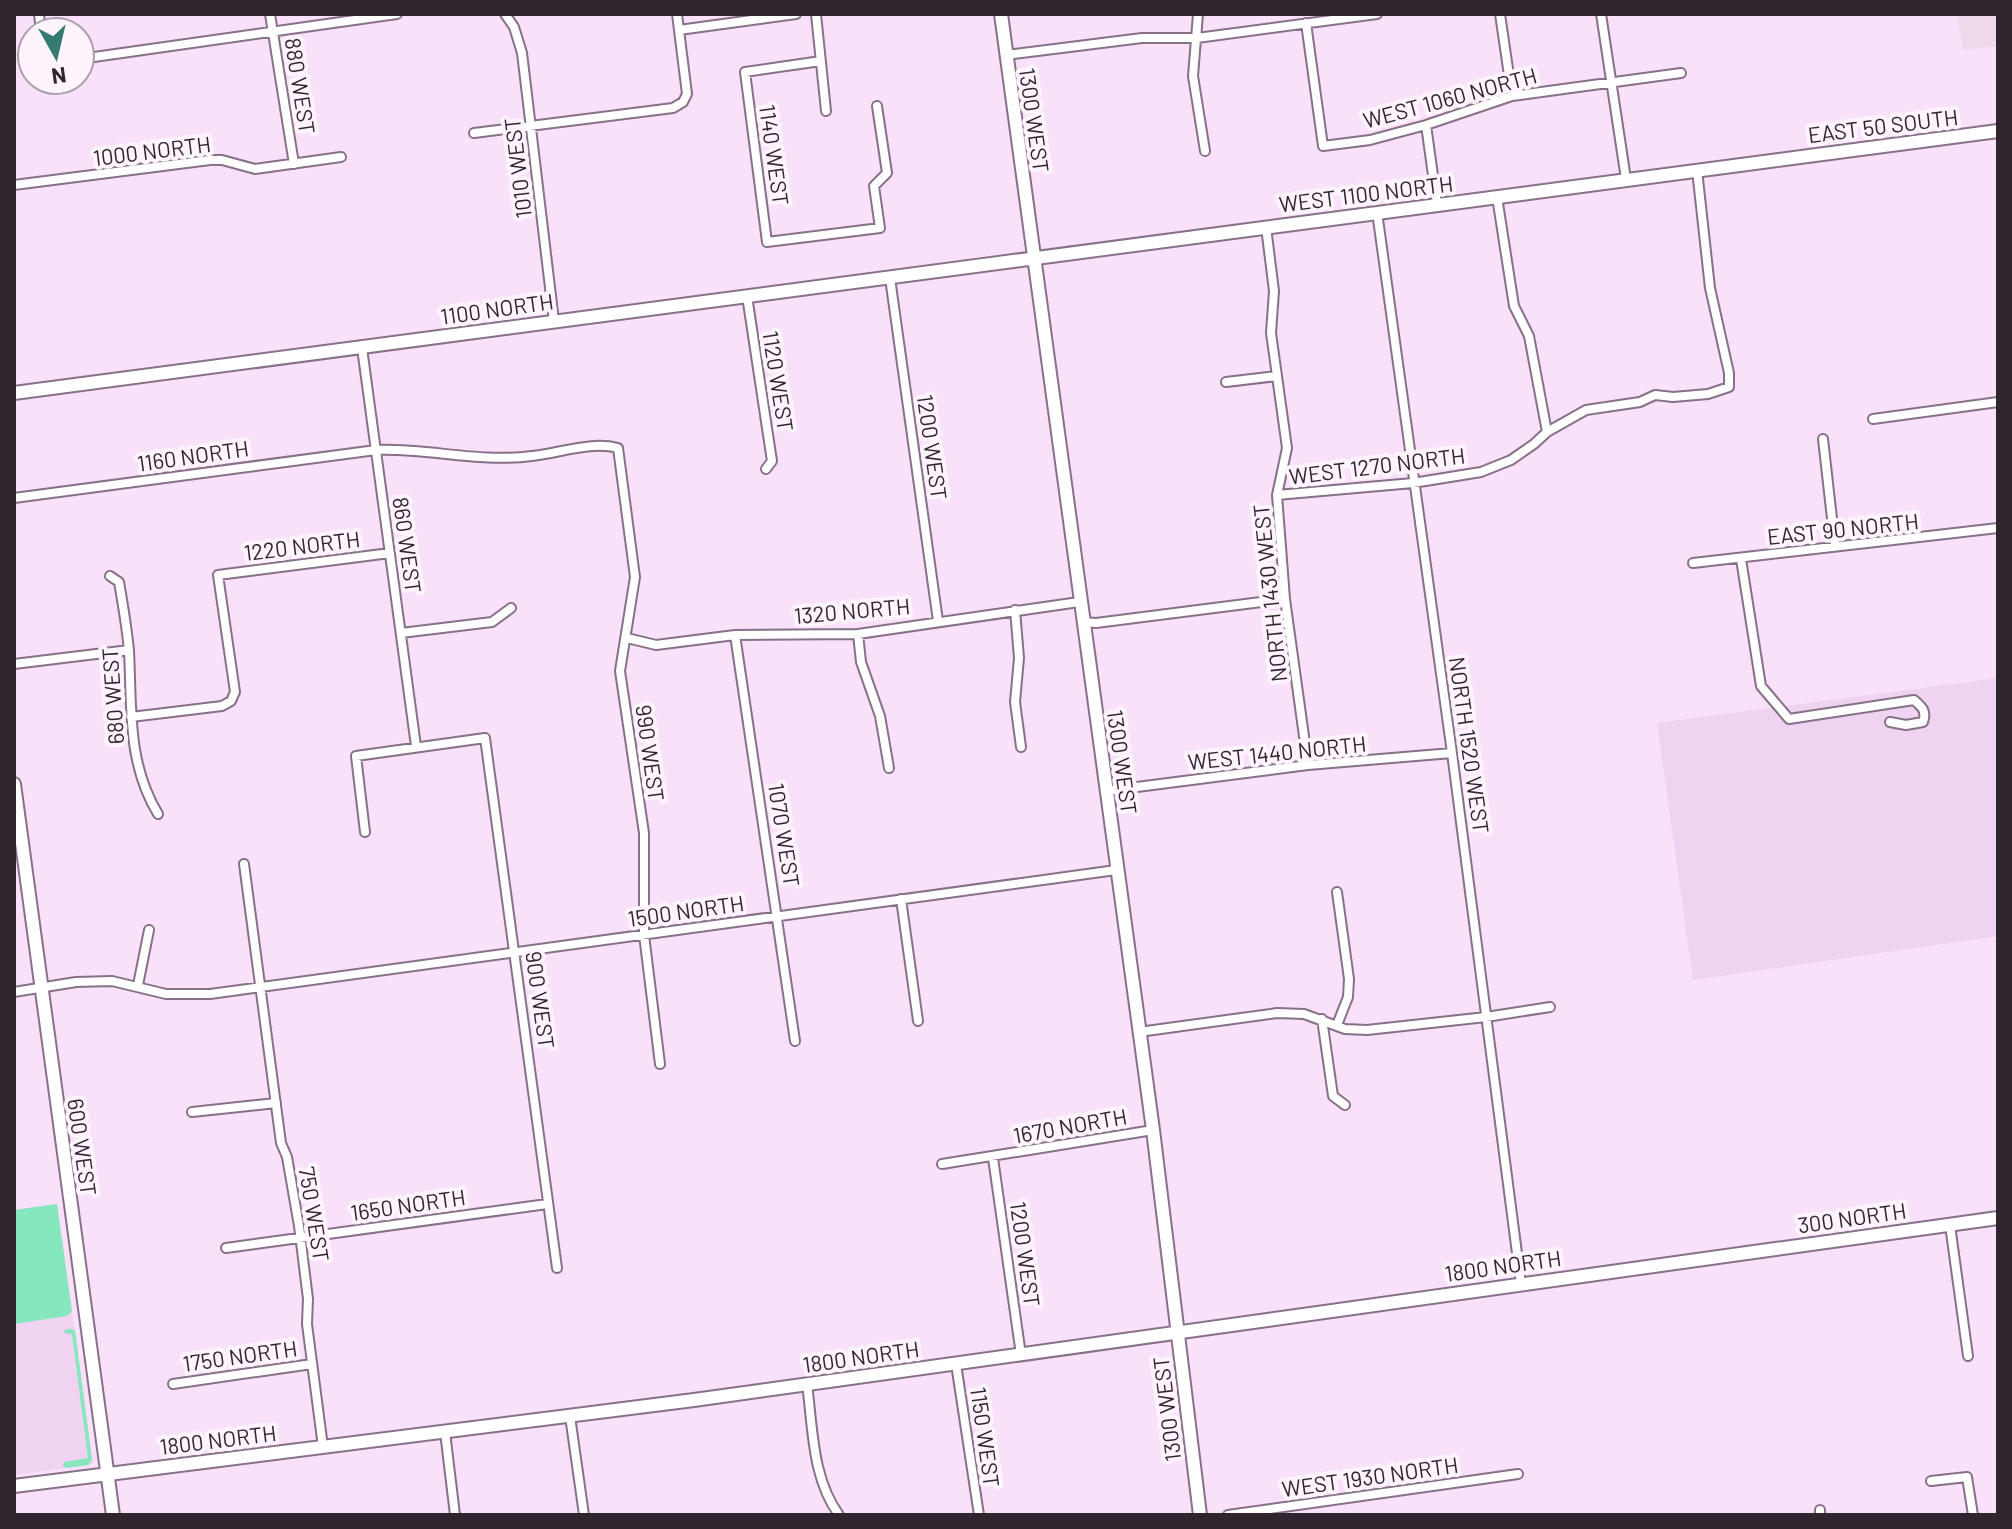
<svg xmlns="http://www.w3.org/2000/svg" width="2012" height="1529" font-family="Barlow,sans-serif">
  <rect width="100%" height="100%" fill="#fae1fa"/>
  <path fill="#edd9e9" d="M 1957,14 L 1998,14 L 1998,46 L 1963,50 Z"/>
  <path fill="#f0d2f1" d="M 1998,678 L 1998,936 L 1693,980 L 1657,723 Z
    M 57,1204 L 93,1464 L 14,1475 L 14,1210 Z"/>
  <path fill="#86e6bd" d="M 57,1204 L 72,1311 L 67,1316 L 14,1324 L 14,1210 Z
    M 70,1329 L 75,1330 L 92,1460 L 88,1465 L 66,1468 L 63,1466 L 64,1462 L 88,1458 L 72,1334 L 64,1333 L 65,1330 Z"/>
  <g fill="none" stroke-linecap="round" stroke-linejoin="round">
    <g stroke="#877188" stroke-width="12">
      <path id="street" d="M 39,14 L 41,32
        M 270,14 L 294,164
        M 505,14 L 514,27 L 522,53 L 554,321
        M 816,14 L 826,111
        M 1198,14 L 1193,76 L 1205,151
        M 1500,14 L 1512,96
        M 1601,14 L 1626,179
        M 1306,23 L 1323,146 L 1370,140 L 1426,125 L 1512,96 L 1681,73
        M 679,30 L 796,14
        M 1006,55 L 1142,38 L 1197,38 L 1377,14
        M 80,59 L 397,14
        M 821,61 L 745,72 L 767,242 L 880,228 L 874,186 L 887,173 L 877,106
        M 1426,125 L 1437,204
        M 474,133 L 673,108 L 683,102 L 687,94 L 677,14
        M 14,185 L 210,160 L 222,160 L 255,169 L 341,157
        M 1497,197 L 1514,306 L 1529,336 L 1547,432
        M 1377,212 L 1452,753 L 1521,1284
        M 1266,227 L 1274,291 L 1271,333 L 1287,448 L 1277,495 L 1285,599 L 1308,765
        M 890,278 L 938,621
        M 747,296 L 772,461 L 766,469
        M 362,348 L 416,746
        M 1226,382 L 1277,376
        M 1873,419 L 1998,402
        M 1823,439 L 1835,545
        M 1277,495 L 1413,483 L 1481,472 L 1511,460 L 1534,444 L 1547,432 L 1586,410 L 1640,402 L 1655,395 L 1673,397 L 1708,394 L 1729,387 L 1729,373 L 1710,288 L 1697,170
        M 14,498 L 376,450 C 428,448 480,463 532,456 C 560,453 591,441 618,448 L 635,577 L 620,671 L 644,833 L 644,935 L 660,1064
        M 1741,559 L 1761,686 L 1789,719 L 1914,700 C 1922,707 1927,711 1923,722 L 1906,725 L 1890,722
        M 1693,563 L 1998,528
        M 110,576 L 119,582 C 123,605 127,628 129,651 C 132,708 127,763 158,814
        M 1015,610 L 1019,658 L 1015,702 L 1021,747
        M 1083,622 L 1096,623 L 1285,599
        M 401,633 L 492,622 L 511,608
        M 858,634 L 861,662 L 880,716 L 889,768
        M 735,635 L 795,1041
        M 627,638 L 656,645 L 735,635 L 858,634 L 1079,602
        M 14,664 L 129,650
        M 131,717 L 222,706 L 231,701 L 235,692 L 218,575 L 390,553
        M 1106,791 L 1308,765 L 1452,753
        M 365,832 L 356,756 L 485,738 L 557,1268
        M 244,864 L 281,1143 L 287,1157 L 299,1226 L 308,1299 L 307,1324 L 323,1447
        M 1337,892 L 1349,979 L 1348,997 L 1337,1025
        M 901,899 L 918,1021
        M 138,985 L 149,930
        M 14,992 L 76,982 L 112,981 L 166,994 L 210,994 L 1116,870
        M 1322,1019 L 1333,1096 L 1345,1105
        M 1139,1032 L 1277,1013 L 1304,1014 L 1345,1029 L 1367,1030 L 1486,1017 L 1550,1007
        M 192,1112 L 276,1103
        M 993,1158 L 1021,1355
        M 942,1164 L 1153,1130
        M 1950,1225 L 1968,1356
        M 226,1248 L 547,1204
        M 956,1364 L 979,1515
        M 173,1384 L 312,1364
        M 807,1384 C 813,1429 812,1478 839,1515
        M 570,1416 L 584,1515
        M 445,1432 L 455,1515
        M 1931,1481 L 1967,1477 L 1973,1515
        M 1820,1510 L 1820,1515
        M 1228,1515 L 1518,1474"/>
    </g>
    <g stroke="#877188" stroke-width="16">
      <path id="secondary" d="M 1001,14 L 1153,1130 L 1200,1515
        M 14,393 L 1998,131
        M 14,784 L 113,1515
        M 14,1486 L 694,1400 L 1998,1218"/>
    </g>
    <use href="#street" stroke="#fff" stroke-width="8"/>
    <use href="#secondary" stroke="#fff" stroke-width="12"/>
  </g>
  <g text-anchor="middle" stroke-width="8" stroke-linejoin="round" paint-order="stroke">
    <g font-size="22" fill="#2f252f" stroke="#fef4fe">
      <text transform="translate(300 86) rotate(81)" y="8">880 WEST</text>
      <text transform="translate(1450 98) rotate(-15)" y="8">WEST 1060 NORTH</text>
      <text transform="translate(1034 120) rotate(82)" y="8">1300 WEST</text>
      <text transform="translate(1883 126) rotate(-7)" y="8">EAST 50 SOUTH</text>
      <text transform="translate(152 151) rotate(-7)" y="8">1000 NORTH</text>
      <text transform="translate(774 155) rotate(82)" y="8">1140 WEST</text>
      <text transform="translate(518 168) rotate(-97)" y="8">1010 WEST</text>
      <text transform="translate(1366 194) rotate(-7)" y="8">WEST 1100 NORTH</text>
      <text transform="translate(497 309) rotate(-8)" y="8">1100 NORTH</text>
      <text transform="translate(778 381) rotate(81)" y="8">1120 WEST</text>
      <text transform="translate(932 447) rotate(82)" y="8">1200 WEST</text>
      <text transform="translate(193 456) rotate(-8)" y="8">1160 NORTH</text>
      <text transform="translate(1377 466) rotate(-7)" y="8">WEST 1270 NORTH</text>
      <text transform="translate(1843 529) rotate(-6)" y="8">EAST 90 NORTH</text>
      <text transform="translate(407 545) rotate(82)" y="8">860 WEST</text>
      <text transform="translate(302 546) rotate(-7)" y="8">1220 NORTH</text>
      <text transform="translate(1270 593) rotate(-96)" y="8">NORTH 1430 WEST</text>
      <text transform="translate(852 611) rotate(-5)" y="8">1320 NORTH</text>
      <text transform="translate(113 696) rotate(-94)" y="8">680 WEST</text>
      <text transform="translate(1469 745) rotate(82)" y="8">NORTH 1520 WEST</text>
      <text transform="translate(650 753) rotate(82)" y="8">990 WEST</text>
      <text transform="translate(1277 753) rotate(-6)" y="8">WEST 1440 NORTH</text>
      <text transform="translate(1122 762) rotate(82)" y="8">1300 WEST</text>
      <text transform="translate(784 835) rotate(81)" y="8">1070 WEST</text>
      <text transform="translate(686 911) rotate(-8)" y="8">1500 NORTH</text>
      <text transform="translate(540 1000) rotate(82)" y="8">900 WEST</text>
      <text transform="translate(1070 1126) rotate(-10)" y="8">1670 NORTH</text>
      <text transform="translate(82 1147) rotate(82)" y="8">600 WEST</text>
      <text transform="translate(408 1205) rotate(-8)" y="8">1650 NORTH</text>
      <text transform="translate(314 1214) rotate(81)" y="8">750 WEST</text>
      <text transform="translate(1852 1218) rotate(-8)" y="8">300 NORTH</text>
      <text transform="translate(1025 1254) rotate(82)" y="8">1200 WEST</text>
      <text transform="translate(1503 1266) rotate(-8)" y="8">1800 NORTH</text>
      <text transform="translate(240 1356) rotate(-8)" y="8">1750 NORTH</text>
      <text transform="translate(861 1357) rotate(-8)" y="8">1800 NORTH</text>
      <text transform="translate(1167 1409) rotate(-97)" y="8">1300 WEST</text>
      <text transform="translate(985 1437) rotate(82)" y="8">1150 WEST</text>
      <text transform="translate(218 1440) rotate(-7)" y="8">1800 NORTH</text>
      <text transform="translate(1370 1477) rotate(-8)" y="8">WEST 1930 NORTH</text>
    </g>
  </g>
  <rect width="2012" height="1529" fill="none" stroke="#2f252f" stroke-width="32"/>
  <g transform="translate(56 56) rotate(172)"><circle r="38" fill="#fef4fe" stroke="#aba1ab" stroke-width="2"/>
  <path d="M0-6L14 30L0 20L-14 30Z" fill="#357b72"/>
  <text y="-12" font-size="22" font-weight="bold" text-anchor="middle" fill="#2f252f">N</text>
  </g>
</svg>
